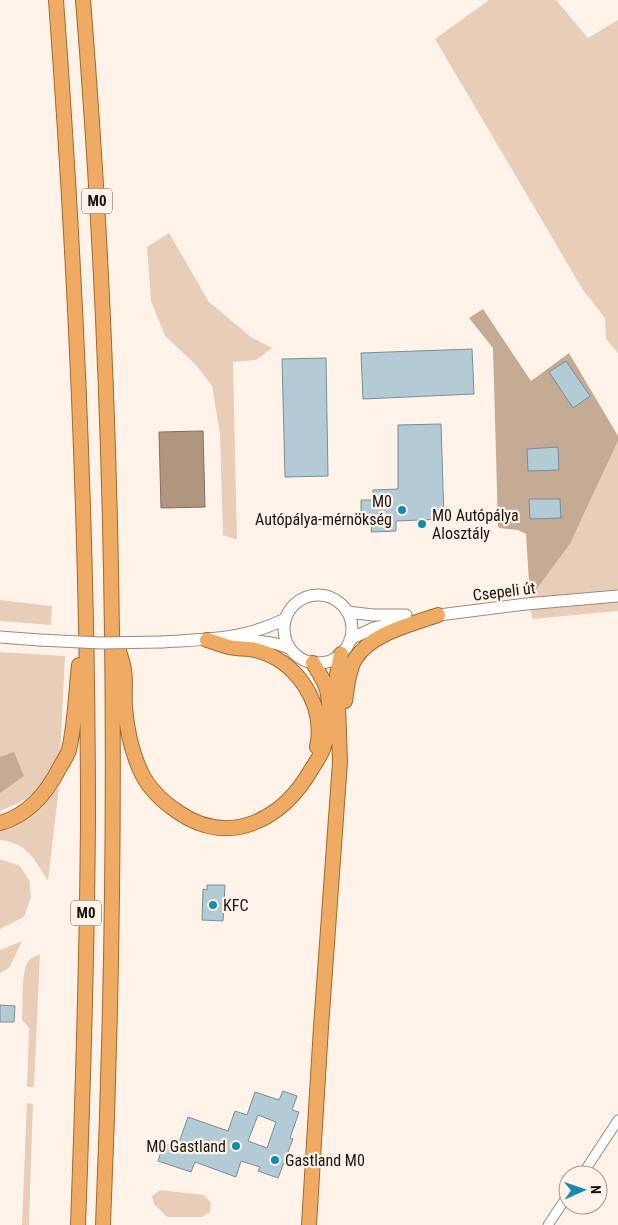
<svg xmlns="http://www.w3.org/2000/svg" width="618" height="1225" font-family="'Roboto Condensed',sans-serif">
  <rect width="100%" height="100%" fill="#fff3e9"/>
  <path fill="#e8ceb9" d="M 489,0 L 556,0 L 588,38 L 618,20 L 618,353 L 606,339 L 605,318 L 583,290 L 435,39 Z
    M 169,233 L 209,302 L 251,337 L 272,348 L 256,360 L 233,362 L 237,540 L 223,535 L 220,434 L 212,386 L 195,364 L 165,336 L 151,301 L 147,247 Z
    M 618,441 L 618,611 L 532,619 L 530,598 L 570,544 Z
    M 0,600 L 52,606 L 51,625 L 0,621 Z
    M 0,652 L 65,656 L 60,758 L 41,788 L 21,802 L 0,811 Z
    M 59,787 L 48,881 C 33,858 29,844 0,840 L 0,829 C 30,817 38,812 59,787 Z
    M 0,859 L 20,866 L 29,880 L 31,897 L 24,917 L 0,929 Z
    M 22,941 L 10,967 L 0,973 L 0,950 Z
    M 40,954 L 34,1087 L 27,1087 L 29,1028 L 22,1020 C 23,1004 21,978 27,963 C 30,958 35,956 40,954 Z
    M 27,1103 L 33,1104 L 29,1222 L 29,1225 L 22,1225 Z
    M 160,1190 L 204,1195 L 211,1203 L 210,1212 L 202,1217 L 167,1217 L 154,1204 L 152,1196 Z"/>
  <path fill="#c5ab94" d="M 483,309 L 531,381 L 569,353 L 618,436 L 618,441 L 570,544 L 530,598 L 526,534 L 518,530 L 499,528 L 498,526 L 493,348 L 469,318 Z
    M 14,752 L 24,776 L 0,793 L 0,757 Z"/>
  <path fill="#b0957f" stroke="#836e5d" d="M 203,431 L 205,507 L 161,508 L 159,432 Z"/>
  <path fill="#b3cbd5" stroke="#778e97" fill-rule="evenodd" d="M 472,349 L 474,394 L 363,399 L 361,353 Z
    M 326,358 L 328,476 L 285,477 L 282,359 Z
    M 566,361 L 590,396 L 573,408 L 549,372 Z
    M 441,424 L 444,519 L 396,521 L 396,531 L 371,532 L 372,524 L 361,524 L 361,500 L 373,500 L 373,490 L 398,489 L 398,425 Z
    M 558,447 L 559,470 L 528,471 L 527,449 Z
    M 529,499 L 560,499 L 561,518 L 530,519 Z
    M 207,885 L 225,885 L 223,921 L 202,920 L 203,889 L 207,890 Z
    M 0,1005 L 15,1006 L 14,1022 L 0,1022 Z
    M 283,1091 L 297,1096 L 292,1110 L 299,1112 L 290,1138 L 293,1139 L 278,1178 L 258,1171 L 260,1167 L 241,1161 L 236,1177 L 195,1162 L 191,1172 L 158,1161 L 164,1143 L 177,1148 L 188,1117 L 228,1131 L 235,1111 L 247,1115 L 255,1092 L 279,1100 ZM 258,1115 L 276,1122 L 267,1148 L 248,1141 Z"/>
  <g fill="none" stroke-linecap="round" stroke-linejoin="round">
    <g stroke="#9b8a7b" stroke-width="11">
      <path id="minor" d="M 582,1175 L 618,1120
        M 548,1225 L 568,1195"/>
    </g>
    <g stroke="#9b8a7b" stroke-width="13">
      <path id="tertiary" d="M284 629a34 34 0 1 1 68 0a34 34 0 1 1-68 0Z
        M 347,612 L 373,615 L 406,615
        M 431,616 L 526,604 L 618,596
        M 0,637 L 39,640
        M 350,639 L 374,628 L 408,621
        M 238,641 C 256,641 273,641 289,648
        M 162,642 C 207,639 243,640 285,619"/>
    </g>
    <g stroke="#a2682d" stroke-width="16">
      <path id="trunk" d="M 56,0 C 76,272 88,545 88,819 C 87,954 83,1090 78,1225
        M 83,0 C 116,407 120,817 103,1225
        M 207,640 C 214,642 221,645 229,647 C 237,649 247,648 255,650 C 297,660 326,705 317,747
        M 118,648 C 120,655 123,662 124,670 C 126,682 124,695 125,708 C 127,730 132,754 142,774 C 150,790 163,802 178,812 C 230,848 283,819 311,770 C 316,762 322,754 324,746 C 330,731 330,710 328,694 C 326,682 319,673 313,663
        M 345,701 C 347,687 348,672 355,659 C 372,633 410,625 438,615
        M 0,823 C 29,815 47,793 60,767 C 63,762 67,756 69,750 C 75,724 76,692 79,665
        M 309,1225 L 321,1027 L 340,762 L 337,675 L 341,654"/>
    </g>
    <use href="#minor" stroke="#fff" stroke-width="9"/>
    <use href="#tertiary" stroke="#fff" stroke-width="11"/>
    <use href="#trunk" stroke="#efaa64" stroke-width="14"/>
    <g stroke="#9b8a7b" stroke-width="13" stroke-linecap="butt">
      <path id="tertiary-bridge" d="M 39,640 L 101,643 L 162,642"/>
    </g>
    <use href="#tertiary-bridge" stroke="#fff" stroke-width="11"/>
  </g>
  <g fill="#178baf" stroke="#fff3e9" stroke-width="2">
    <circle cx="402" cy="510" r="5"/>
    <circle cx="422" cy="524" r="5"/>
    <circle cx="213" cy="905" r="5"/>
    <circle cx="236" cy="1146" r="5"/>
    <circle cx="275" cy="1160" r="5"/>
  </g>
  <g text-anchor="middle" stroke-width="4.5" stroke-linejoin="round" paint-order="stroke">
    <g fill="#fff3e9" stroke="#5f5650" stroke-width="1">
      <rect x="82" y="188.5" width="30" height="25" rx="4"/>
      <rect x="71" y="900.5" width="30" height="25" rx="4"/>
    </g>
    <g font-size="15" font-weight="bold" fill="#1a130e">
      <text x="97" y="206">M0</text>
      <text x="86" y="918">M0</text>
    </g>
    <g font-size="16" fill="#1a130e" stroke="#fff3e9" text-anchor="start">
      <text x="392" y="507" text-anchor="end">M0<tspan x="392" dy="18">Autópálya-mérnökség</tspan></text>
      <text x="432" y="521">M0 Autópálya<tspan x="432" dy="18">Alosztály</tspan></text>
      <text x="223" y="911">KFC</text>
      <text x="226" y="1152" text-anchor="end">M0 Gastland</text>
      <text x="285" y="1166">Gastland M0</text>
    </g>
    <g font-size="16" fill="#1a130e" stroke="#fff3e9">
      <text transform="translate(504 591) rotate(-7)" y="6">Csepeli út</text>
    </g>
  </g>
  <g transform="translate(583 1190) rotate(88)"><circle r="24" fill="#fff3e9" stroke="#a39991"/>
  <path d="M0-4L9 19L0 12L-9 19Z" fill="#178baf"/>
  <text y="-8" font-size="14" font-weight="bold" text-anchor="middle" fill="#1a130e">N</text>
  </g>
</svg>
